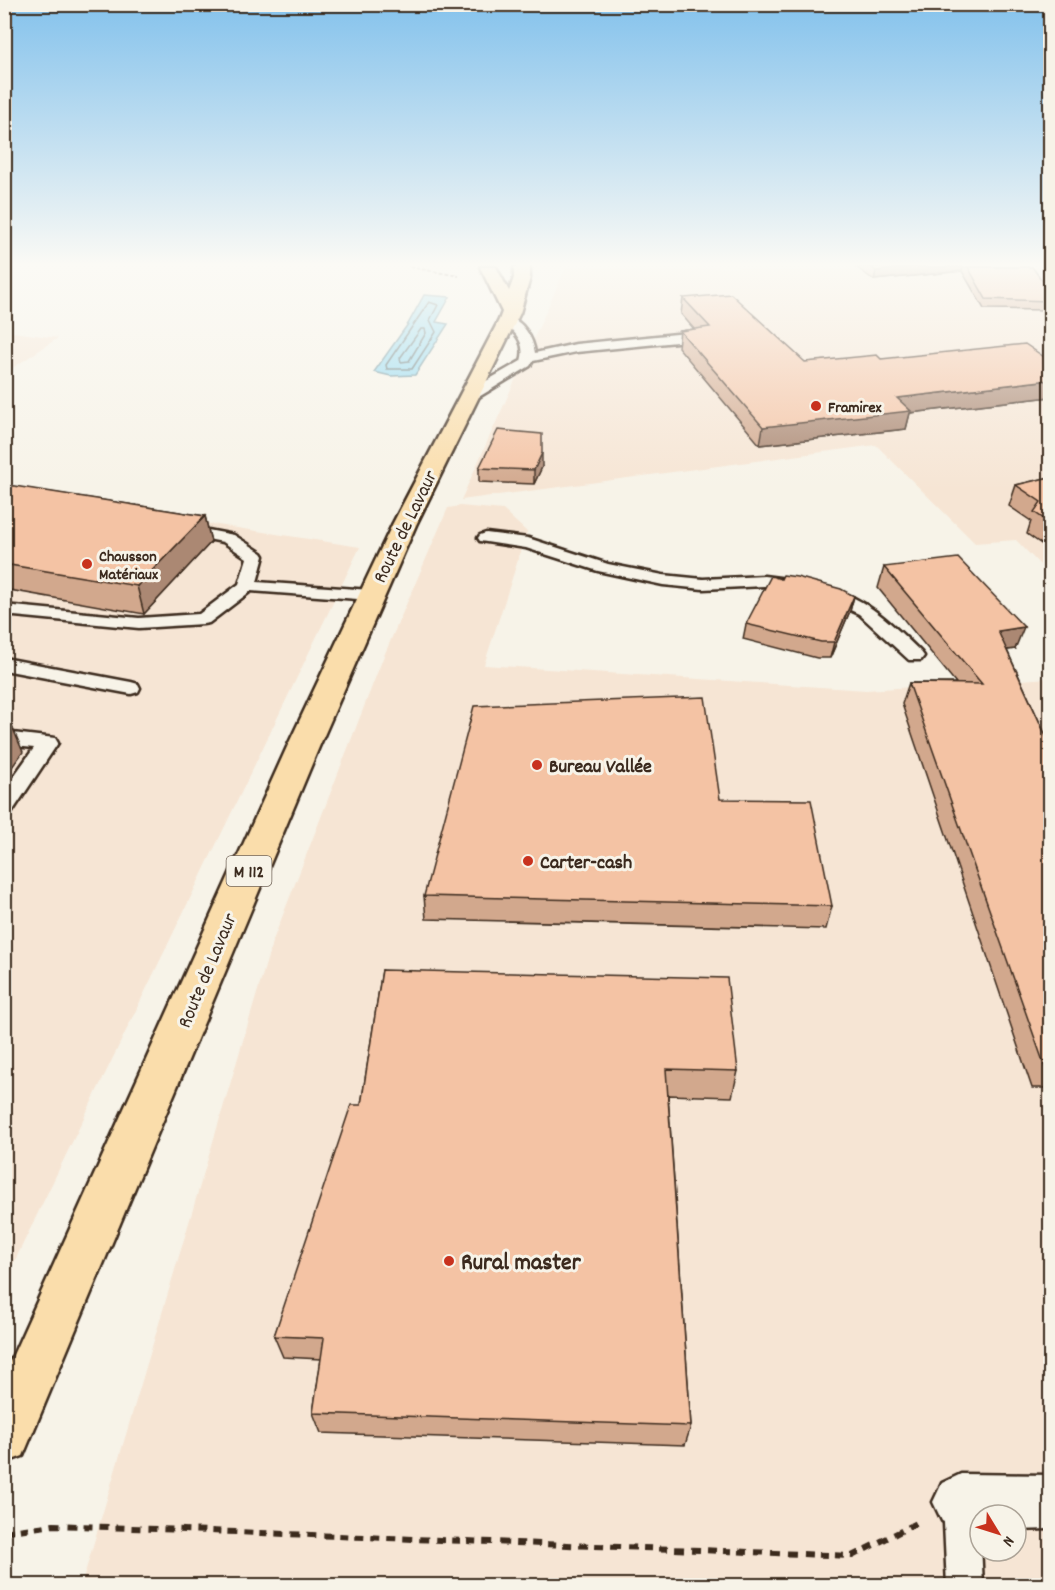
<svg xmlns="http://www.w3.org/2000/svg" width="1055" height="1590" font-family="Dekko,sans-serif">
  <rect width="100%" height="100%" fill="#f7f3e8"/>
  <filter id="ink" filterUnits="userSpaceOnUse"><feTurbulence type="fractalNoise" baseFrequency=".0167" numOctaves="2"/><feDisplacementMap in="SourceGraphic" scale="12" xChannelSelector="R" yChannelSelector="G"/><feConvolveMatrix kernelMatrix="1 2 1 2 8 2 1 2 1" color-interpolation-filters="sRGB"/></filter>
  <g filter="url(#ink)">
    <path fill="#f6e5d4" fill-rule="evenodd" d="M 566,267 L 1050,267 L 1050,575 L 1016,540 L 975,543 L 876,445 L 461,500 Z
      M 5,331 L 58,338 L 5,373 Z
      M 5,492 L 360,547 L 5,1281 Z
      M 460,506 L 503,510 L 527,532 L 484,665 L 866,690 L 1050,678 L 1050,1585 L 81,1586 L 272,943 L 383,658 L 448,508 ZM 980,1515 L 1016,1515 L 1016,1551 L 980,1551 Z"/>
    <path fill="#8fd8f1" stroke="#6d929d" stroke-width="1.5" d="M 424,295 L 450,297 L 436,322 L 448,324 L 415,375 L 391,376 L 374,372 L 408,324 Z"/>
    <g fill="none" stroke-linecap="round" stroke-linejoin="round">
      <path stroke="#5d7072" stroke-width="1.5" d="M 429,302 L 438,305 L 430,320 L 436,332 L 412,369 L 387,369 L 386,365 Z
        M 421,329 L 425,329 L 426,333 L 409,361 L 401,362 L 400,358 Z"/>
      <g stroke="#3b2a1e" stroke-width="5">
        <path id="lane" d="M 508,317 C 523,321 533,338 535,353 L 576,344 L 687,333 L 693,337 L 687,341 L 576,352 L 533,361 L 530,366 L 472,401 L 462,401 L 460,398 L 462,395 L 521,361 C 527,342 514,332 502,320 Z
          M 182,525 L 234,535 L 262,553 L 264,556 L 257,582 L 371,590 L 377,591 L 380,595 L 377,599 L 371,600 L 251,591 L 209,623 L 203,624 L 139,628 L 4,615 L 4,605 L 139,618 L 199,614 L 239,584 L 247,558 L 223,542 L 176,533 L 174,530 Z
          M 486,533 L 528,538 L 608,564 L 663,575 L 703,579 L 764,576 L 795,580 L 803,585 L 795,590 L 764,586 L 703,589 L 663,585 L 598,571 L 526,548 L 480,541 L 478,538 L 480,535 Z
          M 828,588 C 867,598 893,625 921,652 L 924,656 L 921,660 L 909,660 L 859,614 L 822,597 L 820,593 L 822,589 Z
          M 4,658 L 131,682 L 138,684 L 140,688 L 138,692 L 131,694 L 4,670 Z
          M 4,732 L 55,738 L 58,743 L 12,812 L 4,814 L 4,790 L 34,748 L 4,745 Z
          M 961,1484 L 973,1490 L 979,1502 L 983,1586 L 947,1586 L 943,1502 L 949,1490 Z"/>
      </g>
      <g stroke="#3b2a1e" stroke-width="5">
        <path id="street" d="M 961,1474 L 1050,1475 L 1050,1529 L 1016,1530 L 1016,1515 L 980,1515 L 980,1530 L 961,1530 L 942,1521 L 933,1502 L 942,1483 Z"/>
      </g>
      <g stroke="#3b2a1e" stroke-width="5">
        <path id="primary" d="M 480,267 L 496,267 L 509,291 L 514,278 L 514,267 L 530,267 L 530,278 L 520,313 L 416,525 L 319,747 L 23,1456 L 4,1463 L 4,1375 L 287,747 L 392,525 L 499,320 L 502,312 Z"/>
      </g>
      <path stroke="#3b2a1e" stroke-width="2" stroke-dasharray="4 2" stroke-linecap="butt" d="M 410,267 L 459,276"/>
      <path stroke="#3b2a1e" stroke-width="6" stroke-dasharray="9 7" stroke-linecap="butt" d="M 4,1532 L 54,1525 L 852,1556 L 917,1523"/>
      <use href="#lane" fill="#f7f3e8" fill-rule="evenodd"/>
      <use href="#street" fill="#f7f3e8" fill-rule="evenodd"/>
      <use href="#primary" fill="#faddab" fill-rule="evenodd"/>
    </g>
    <path fill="#d2a88d" stroke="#3b2a1e" stroke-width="1.5" d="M 856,267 L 1032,267 L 1050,291 L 1050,310 L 984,309 L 962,271 L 874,280 Z
      M 683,298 L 805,362 L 881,359 L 1050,361 L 1050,397 L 910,413 L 906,429 L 760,445 L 678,347 L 680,331 L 694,329 L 681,314 Z
      M 542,467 L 534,484 L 479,482 L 479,468 Z
      M 1050,477 L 1050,550 L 1027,534 L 1031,521 L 1009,506 L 1016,485 Z
      M 4,485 L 205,516 L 211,542 L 144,614 L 4,589 Z
      M 884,567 L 1015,649 L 1007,650 L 1050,745 L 1050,1088 L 1032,1088 L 902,704 L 909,683 L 956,683 L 878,588 Z
      M 854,596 L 850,611 L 830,658 L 817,658 L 743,639 L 746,624 Z
      M 720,799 L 832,906 L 826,929 L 426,919 L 424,896 Z
      M 382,970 L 738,1071 L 732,1097 L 668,1095 L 691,1426 L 685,1445 L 321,1433 L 313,1413 L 321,1359 L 283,1357 L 274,1336 L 361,1105 Z"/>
    <path fill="#ab8873" stroke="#3b2a1e" stroke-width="1.5" d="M 913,267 L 963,267 L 962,271 L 874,280 L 876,271 Z
      M 1050,380 L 1050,397 L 910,413 L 906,429 L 760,445 L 763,427 L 897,398 Z
      M 542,453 L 542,467 L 534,484 L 534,470 Z
      M 205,516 L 211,542 L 144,614 L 137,586 Z
      M 854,596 L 850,611 L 830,658 L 834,642 Z
      M 1024,627 L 1015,649 L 990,652 L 998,631 Z
      M 11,724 L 23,752 L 4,778 L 4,733 Z"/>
    <path fill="#f4c3a4" stroke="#3b2a1e" stroke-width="1.5" d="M 871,267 L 913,267 L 876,271 Z
      M 968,267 L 1032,267 L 1050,291 L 1050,301 L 986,299 Z
      M 731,294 L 805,362 L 877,355 L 881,359 L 1025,344 L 1050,361 L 1050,380 L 897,398 L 911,411 L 763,427 L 680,331 L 710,327 L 683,298 Z
      M 498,430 L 542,434 L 542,453 L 534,470 L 479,468 Z
      M 1050,477 L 1050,523 L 1034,512 L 1041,502 L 1016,485 Z
      M 4,485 L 8,485 L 205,516 L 137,586 L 4,564 Z
      M 958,558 L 1024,627 L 998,631 L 1050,745 L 1050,1067 L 1045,1067 L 909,683 L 982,684 L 884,567 Z
      M 783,575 L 797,577 L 841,589 L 854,596 L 834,642 L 821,642 L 746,624 L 771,576 L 781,579 Z
      M 705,697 L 720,799 L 811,800 L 832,906 L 424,896 L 474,706 Z
      M 4,723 L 11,724 L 4,733 Z
      M 382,970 L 727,978 L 738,1071 L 666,1069 L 691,1426 L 313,1413 L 324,1338 L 274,1336 L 351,1105 L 361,1105 Z"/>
  </g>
  <linearGradient id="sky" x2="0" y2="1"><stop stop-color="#84c2ec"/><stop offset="0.54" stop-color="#fbfaf5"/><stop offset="1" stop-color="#fbfaf5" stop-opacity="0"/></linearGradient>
  <rect width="1055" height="490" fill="url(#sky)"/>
  <g fill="#c8321e" stroke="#f7f3e8" stroke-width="2">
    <circle cx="816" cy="406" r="6"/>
    <circle cx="87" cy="564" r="6"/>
    <circle cx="537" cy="765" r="6"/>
    <circle cx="528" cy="861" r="6"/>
    <circle cx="449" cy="1261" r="6"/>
  </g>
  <g text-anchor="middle" stroke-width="6" stroke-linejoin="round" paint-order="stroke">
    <g font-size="16" font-weight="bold" fill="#3b2a1e" stroke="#f7f3e8" text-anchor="start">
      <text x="828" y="412">Framirex</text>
      <text x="99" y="561">Chausson<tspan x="99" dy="18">Matériaux</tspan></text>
    </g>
    <rect fill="#f7f3e8" stroke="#73665b" stroke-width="1.5" x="226.5" y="856" width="45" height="30" rx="4.5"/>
    <g font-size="18" font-weight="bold" fill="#3b2a1e">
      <text x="249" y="877">M 112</text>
    </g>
    <g font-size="20" fill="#3b2a1e" stroke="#f7f3e8">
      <text transform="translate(404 526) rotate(-64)" y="7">Route de Lavaur</text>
      <text transform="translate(206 970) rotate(-67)" y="7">Route de Lavaur</text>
    </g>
    <g font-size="20" font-weight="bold" fill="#3b2a1e" stroke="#f7f3e8" text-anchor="start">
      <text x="549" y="772">Bureau Vallée</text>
      <text x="540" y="868">Carter-cash</text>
    </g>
    <g font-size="24" font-weight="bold" fill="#3b2a1e" stroke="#f7f3e8" text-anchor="start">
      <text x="461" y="1269">Rural master</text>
    </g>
  </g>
  <rect width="1055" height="1590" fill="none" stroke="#f7f3e8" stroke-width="24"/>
  <rect x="12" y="12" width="1031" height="1566" fill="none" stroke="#3b2a1e" stroke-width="2" filter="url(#ink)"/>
  <g transform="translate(998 1533) rotate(128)"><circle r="28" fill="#f7f3e8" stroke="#aca397" stroke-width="1.5"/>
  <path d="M0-4.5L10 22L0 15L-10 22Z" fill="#c8321e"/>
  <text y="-9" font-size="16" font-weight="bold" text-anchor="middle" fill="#3b2a1e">N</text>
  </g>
</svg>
